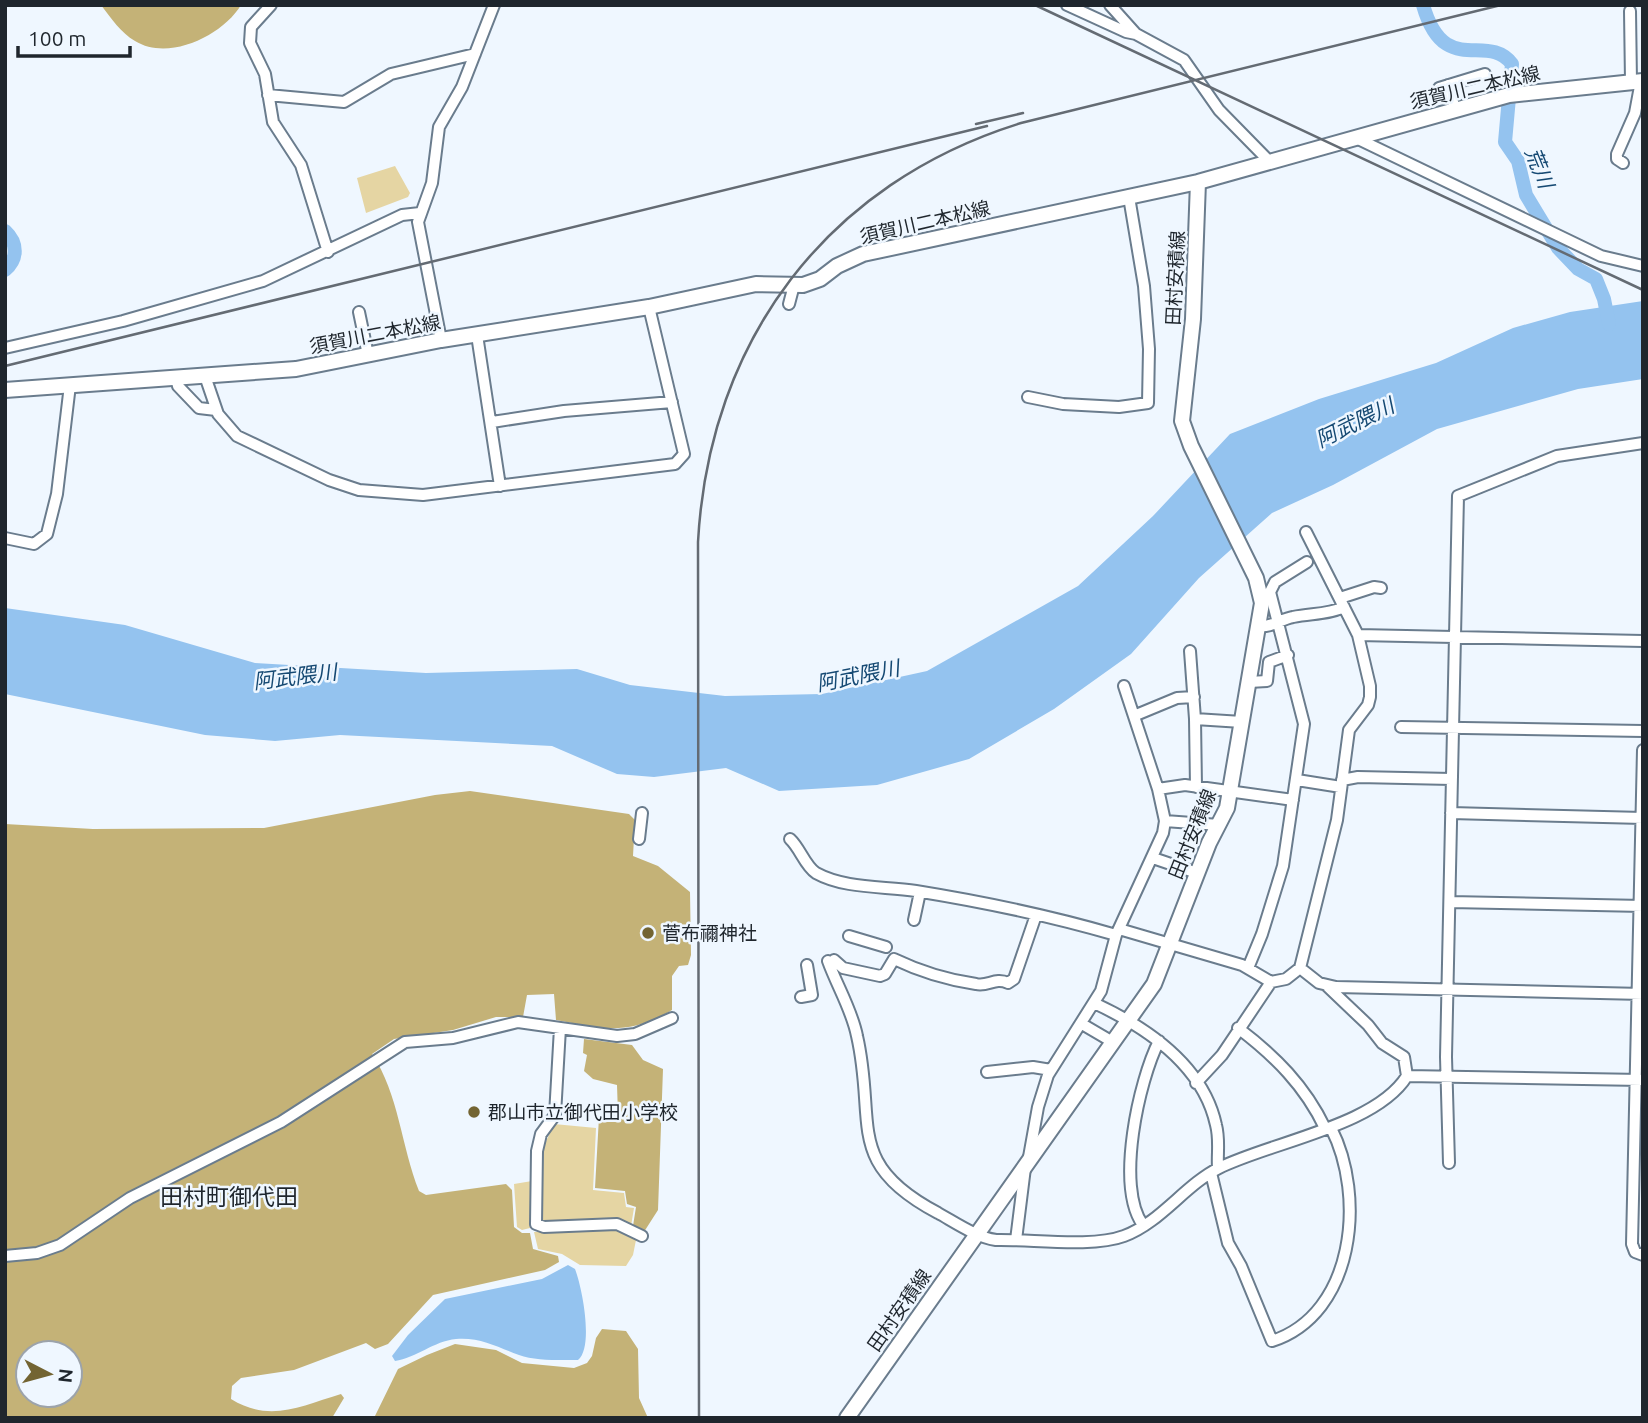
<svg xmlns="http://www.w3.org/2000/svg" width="1648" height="1423" font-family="Ubuntu,'Noto Sans JP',sans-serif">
  <rect width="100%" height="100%" fill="#eff7ff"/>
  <path fill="#e5d5a3" d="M 395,166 L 410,193 L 408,197 L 366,213 L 357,178 Z
    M 554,1124 L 596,1128 L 593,1190 L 624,1193 L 626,1207 L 634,1208 L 631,1226 L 541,1224 L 543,1148 Z
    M 532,1181 L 534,1227 L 522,1230 L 517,1227 L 514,1184 Z
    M 607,1229 L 627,1231 L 636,1240 L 633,1255 L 626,1266 L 580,1265 L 562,1254 L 538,1249 L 534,1232 Z"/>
  <path fill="#c4b277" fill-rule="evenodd" d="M 101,5 L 241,5 C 223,35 169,62 135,41 C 121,33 111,18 101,5 Z
    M 470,791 L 629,814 L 635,820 L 633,856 L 658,866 L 690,892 L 691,955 L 688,965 L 679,966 L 672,976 L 672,1010 C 628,1036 603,1029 556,1020 L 554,994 L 527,995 L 523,1017 L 496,1017 L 453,1030 L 394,1039 L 372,1054 C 399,1094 401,1146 419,1191 L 426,1195 L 506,1184 L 512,1190 L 514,1227 L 522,1233 L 530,1233 L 533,1249 L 558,1256 L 559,1262 L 545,1270 L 433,1295 L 388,1344 L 375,1349 L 366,1343 L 294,1370 L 241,1378 L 232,1386 L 231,1399 C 270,1423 301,1406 341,1394 L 344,1398 L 332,1418 L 5,1418 L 5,824 L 93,829 L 264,828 L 435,795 ZM 28,1353 L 70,1353 L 70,1395 L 28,1395 Z
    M 584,1039 L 632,1045 L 643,1060 L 663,1069 L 658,1210 L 642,1235 L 633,1226 L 636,1207 L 627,1204 L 625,1191 L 595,1188 L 599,1117 L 618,1115 L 617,1085 L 593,1079 L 584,1071 L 587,1055 L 583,1053 Z
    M 602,1329 L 626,1331 L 638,1349 L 639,1398 L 648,1418 L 374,1418 L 398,1369 L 427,1355 L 455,1344 L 496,1350 L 522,1363 L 574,1368 L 587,1363 L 592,1356 L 596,1338 Z"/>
  <path fill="#94c3ef" d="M 1643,301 L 1643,379 L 1578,389 L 1437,429 L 1333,485 L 1272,513 L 1199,578 L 1131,654 L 1054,709 L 969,759 L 877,785 L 779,791 L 726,768 L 654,777 L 617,774 L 552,746 L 340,735 L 275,741 L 205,735 L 5,694 L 5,608 L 125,625 L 255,663 L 426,673 L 577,669 L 630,685 L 725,696 L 822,694 L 927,671 L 1078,586 L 1153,516 L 1230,434 L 1319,399 L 1436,363 L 1513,328 L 1570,312 Z
    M 568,1265 L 575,1269 C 582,1287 594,1347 578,1360 C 560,1360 535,1361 519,1355 C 497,1347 480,1337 456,1339 C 434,1341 416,1358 395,1361 L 392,1356 L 408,1335 L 445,1299 L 542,1279 Z"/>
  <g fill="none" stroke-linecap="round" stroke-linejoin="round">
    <path stroke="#94c3ef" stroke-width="14" d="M 1423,5 C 1444,79 1487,31 1512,64 L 1505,142 L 1518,161 L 1526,195 L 1558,248 L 1578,269 L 1596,279 L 1604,299 L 1609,324
      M 5,231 C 18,243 18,259 5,270"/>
    <g stroke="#6a7c8d" stroke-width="14">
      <path id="minor" d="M 271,5 L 251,27 L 250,43 L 265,74 L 273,122 L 301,165 L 328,252
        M 1067,5 L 1126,32 L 1136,34
        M 1110,5 L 1136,34 L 1184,60 L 1219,110 L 1271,163
        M 1630,11 L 1631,82
        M 1448,85 L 1455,109
        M 1439,88 L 1485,74
        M 268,95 L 344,102 L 391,74 L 475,54
        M 1354,137 L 1601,256 L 1643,266
        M 1623,163 L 1617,159 L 1617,154 L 1635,113 L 1641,81
        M 789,304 L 794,285
        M 359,312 L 368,355
        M 477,335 L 500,486
        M 441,340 L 418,222 L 432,183 L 439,127 L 462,87 L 494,5
        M 5,348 L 123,321 L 263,281 L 402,215 L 420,213
        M 205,376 L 218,414 L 237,436 L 329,480 L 359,490 L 423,495 L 675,464 L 684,454 L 649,307
        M 176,378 L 178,386 L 199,408 L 216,410
        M 1028,397 L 1063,404 L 1119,407 L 1148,403 L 1149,349 L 1144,286 L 1129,197
        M 492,422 L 564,411 L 672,402
        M 1306,532 L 1358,635
        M 5,538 L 34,544 L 47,534 L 57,494 L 70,385
        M 1340,598 L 1374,587 L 1381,588
        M 1259,626 C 1271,628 1281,619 1293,617 C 1311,613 1327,615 1344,607
        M 1190,651 L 1195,719
        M 1249,682 L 1267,681 L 1269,662 L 1288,655
        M 1124,686 L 1158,789
        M 1136,715 L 1177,698 L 1194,697
        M 1401,727 L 1643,731
        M 1643,750 L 1632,1244 L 1635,1252 L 1643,1255
        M 1297,780 L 1341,787
        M 1342,780 L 1358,777 L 1452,779
        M 1196,787 L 1195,719 L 1242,722
        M 1451,813 L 1643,818
        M 1165,821 L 1219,825
        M 639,839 L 642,813
        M 790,839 C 800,848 805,866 816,873 C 845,889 884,886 916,891 C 984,902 1051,916 1116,935
        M 1153,858 L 1197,873
        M 1450,902 L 1643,906
        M 914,920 L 920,892
        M 1119,929 L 1242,965 L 1271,982 L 1286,979 L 1300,968 L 1337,820 L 1349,730 L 1368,705 L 1370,697 L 1370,686 L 1358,635 L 1643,641
        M 849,936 L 886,947
        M 834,960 L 843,968 L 880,976 L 885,974 L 894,959 C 919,971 948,980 976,984 C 988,987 995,977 1008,983 L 1014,979 L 1036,915
        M 828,961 C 837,986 852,1010 857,1036 C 877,1123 843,1163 938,1213 C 956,1223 976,1237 996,1240 C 1031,1239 1092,1248 1124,1236 C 1160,1223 1185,1185 1219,1168 C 1271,1142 1376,1126 1407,1076 L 1404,1057 L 1382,1043 L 1368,1025 L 1327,986
        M 1248,968 L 1262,934 L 1283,866 L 1304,724 L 1270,592 L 1275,582 L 1307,562
        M 1300,968 L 1319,983 L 1336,987 L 1643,994
        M 801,997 L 812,995 L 807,965
        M 1094,1003 C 1146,1027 1203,1065 1216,1125 C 1220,1140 1217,1154 1218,1168
        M 1082,1024 L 1111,1041
        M 560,1028 L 555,1115 L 541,1134 L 537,1151 L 536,1224 L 544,1227 L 617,1224 L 642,1236
        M 1238,1028 C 1275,1056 1305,1086 1325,1128
        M 987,1072 L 1033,1067 L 1051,1070
        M 1407,1076 L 1642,1080
        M 1196,1083 L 1222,1055 L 1271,982
        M 1029,1157 L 1038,1107 L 1048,1075 L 1101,991 L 1116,935 L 1163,833 L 1165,821 L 1158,789 L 1185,785 L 1293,800
        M 1449,1163 L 1446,1057 L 1458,496 L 1557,456 L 1643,443
        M 1211,1173 L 1228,1243 L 1241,1266 L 1272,1341 C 1355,1314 1366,1196 1331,1128
        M 1143,1225 C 1115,1187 1139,1080 1159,1041
        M 1016,1240 L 1025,1168
        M 5,1256 L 37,1253 L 60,1245 L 130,1198 L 281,1122 L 405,1042 L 453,1038 L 518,1022 L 617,1036 L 635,1034 L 672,1018"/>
    </g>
    <g stroke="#6a7c8d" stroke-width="18">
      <path id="major" d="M 5,390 L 296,369 L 441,340 L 649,307 L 756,284 L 803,285 L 820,279 L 837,266 L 863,254 L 1198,182 L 1509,95 L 1643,81
        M 847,1418 L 1154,984 L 1209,843 L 1227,808 L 1262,603 L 1256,578 L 1191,446 L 1182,421 L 1193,319 L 1198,182"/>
    </g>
    <use href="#minor" stroke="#fff" stroke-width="10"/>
    <use href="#major" stroke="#fff" stroke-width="14"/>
    <path stroke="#646b73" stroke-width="2.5" d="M 1035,5 L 1643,290
      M 976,124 L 1023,113
      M 5,366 L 987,126
      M 699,1418 L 698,542 C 709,340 827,183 1021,123 L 1501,5"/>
  </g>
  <g fill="#736432" stroke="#eff7ff" stroke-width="2.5">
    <circle cx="648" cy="933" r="7"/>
    <circle cx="474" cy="1112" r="7"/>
  </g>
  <g text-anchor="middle" stroke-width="5" stroke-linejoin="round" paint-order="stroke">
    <g font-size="19" fill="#1f262d" stroke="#eff7ff">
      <text transform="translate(1475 87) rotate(-13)" y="7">須賀川二本松線</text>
      <text transform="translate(925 222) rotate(-13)" y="7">須賀川二本松線</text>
      <text transform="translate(1175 278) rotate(-87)" y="7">田村安積線</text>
      <text transform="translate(375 334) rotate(-11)" y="7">須賀川二本松線</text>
      <text transform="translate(1192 834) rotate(-68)" y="7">田村安積線</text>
      <text transform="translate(899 1310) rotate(-55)" y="7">田村安積線</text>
    </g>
    <g font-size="19" fill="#1f262d" stroke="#eff7ff" text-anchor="start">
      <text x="662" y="940">菅布禰神社</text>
      <text x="488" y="1119">郡山市立御代田小学校</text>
    </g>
    <g font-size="21" font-style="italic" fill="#154973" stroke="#eff7ff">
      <text transform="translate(1539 168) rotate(68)" y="7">荒川</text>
      <text transform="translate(1355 423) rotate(-26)" y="7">阿武隈川</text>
      <text transform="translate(858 676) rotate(-11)" y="7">阿武隈川</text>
      <text transform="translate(295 677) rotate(-7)" y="7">阿武隈川</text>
    </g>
    <g font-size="23" fill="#1f262d" stroke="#eff7ff">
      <text x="229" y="1205">田村町御代田</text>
    </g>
  </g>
  <rect width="1648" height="1423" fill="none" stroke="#1f262d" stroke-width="14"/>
  <g transform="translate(49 1374) rotate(96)"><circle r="33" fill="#eff7ff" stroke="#9ca3ab" stroke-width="2"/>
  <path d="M0-5L12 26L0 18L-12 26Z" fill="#736432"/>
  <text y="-10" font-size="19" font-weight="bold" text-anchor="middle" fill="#1f262d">N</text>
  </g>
  <path d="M18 46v10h112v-10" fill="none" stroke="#1f262d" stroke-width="3.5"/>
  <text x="28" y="46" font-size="21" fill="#1f262d" stroke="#eff7ff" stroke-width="5" paint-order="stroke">100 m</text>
</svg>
